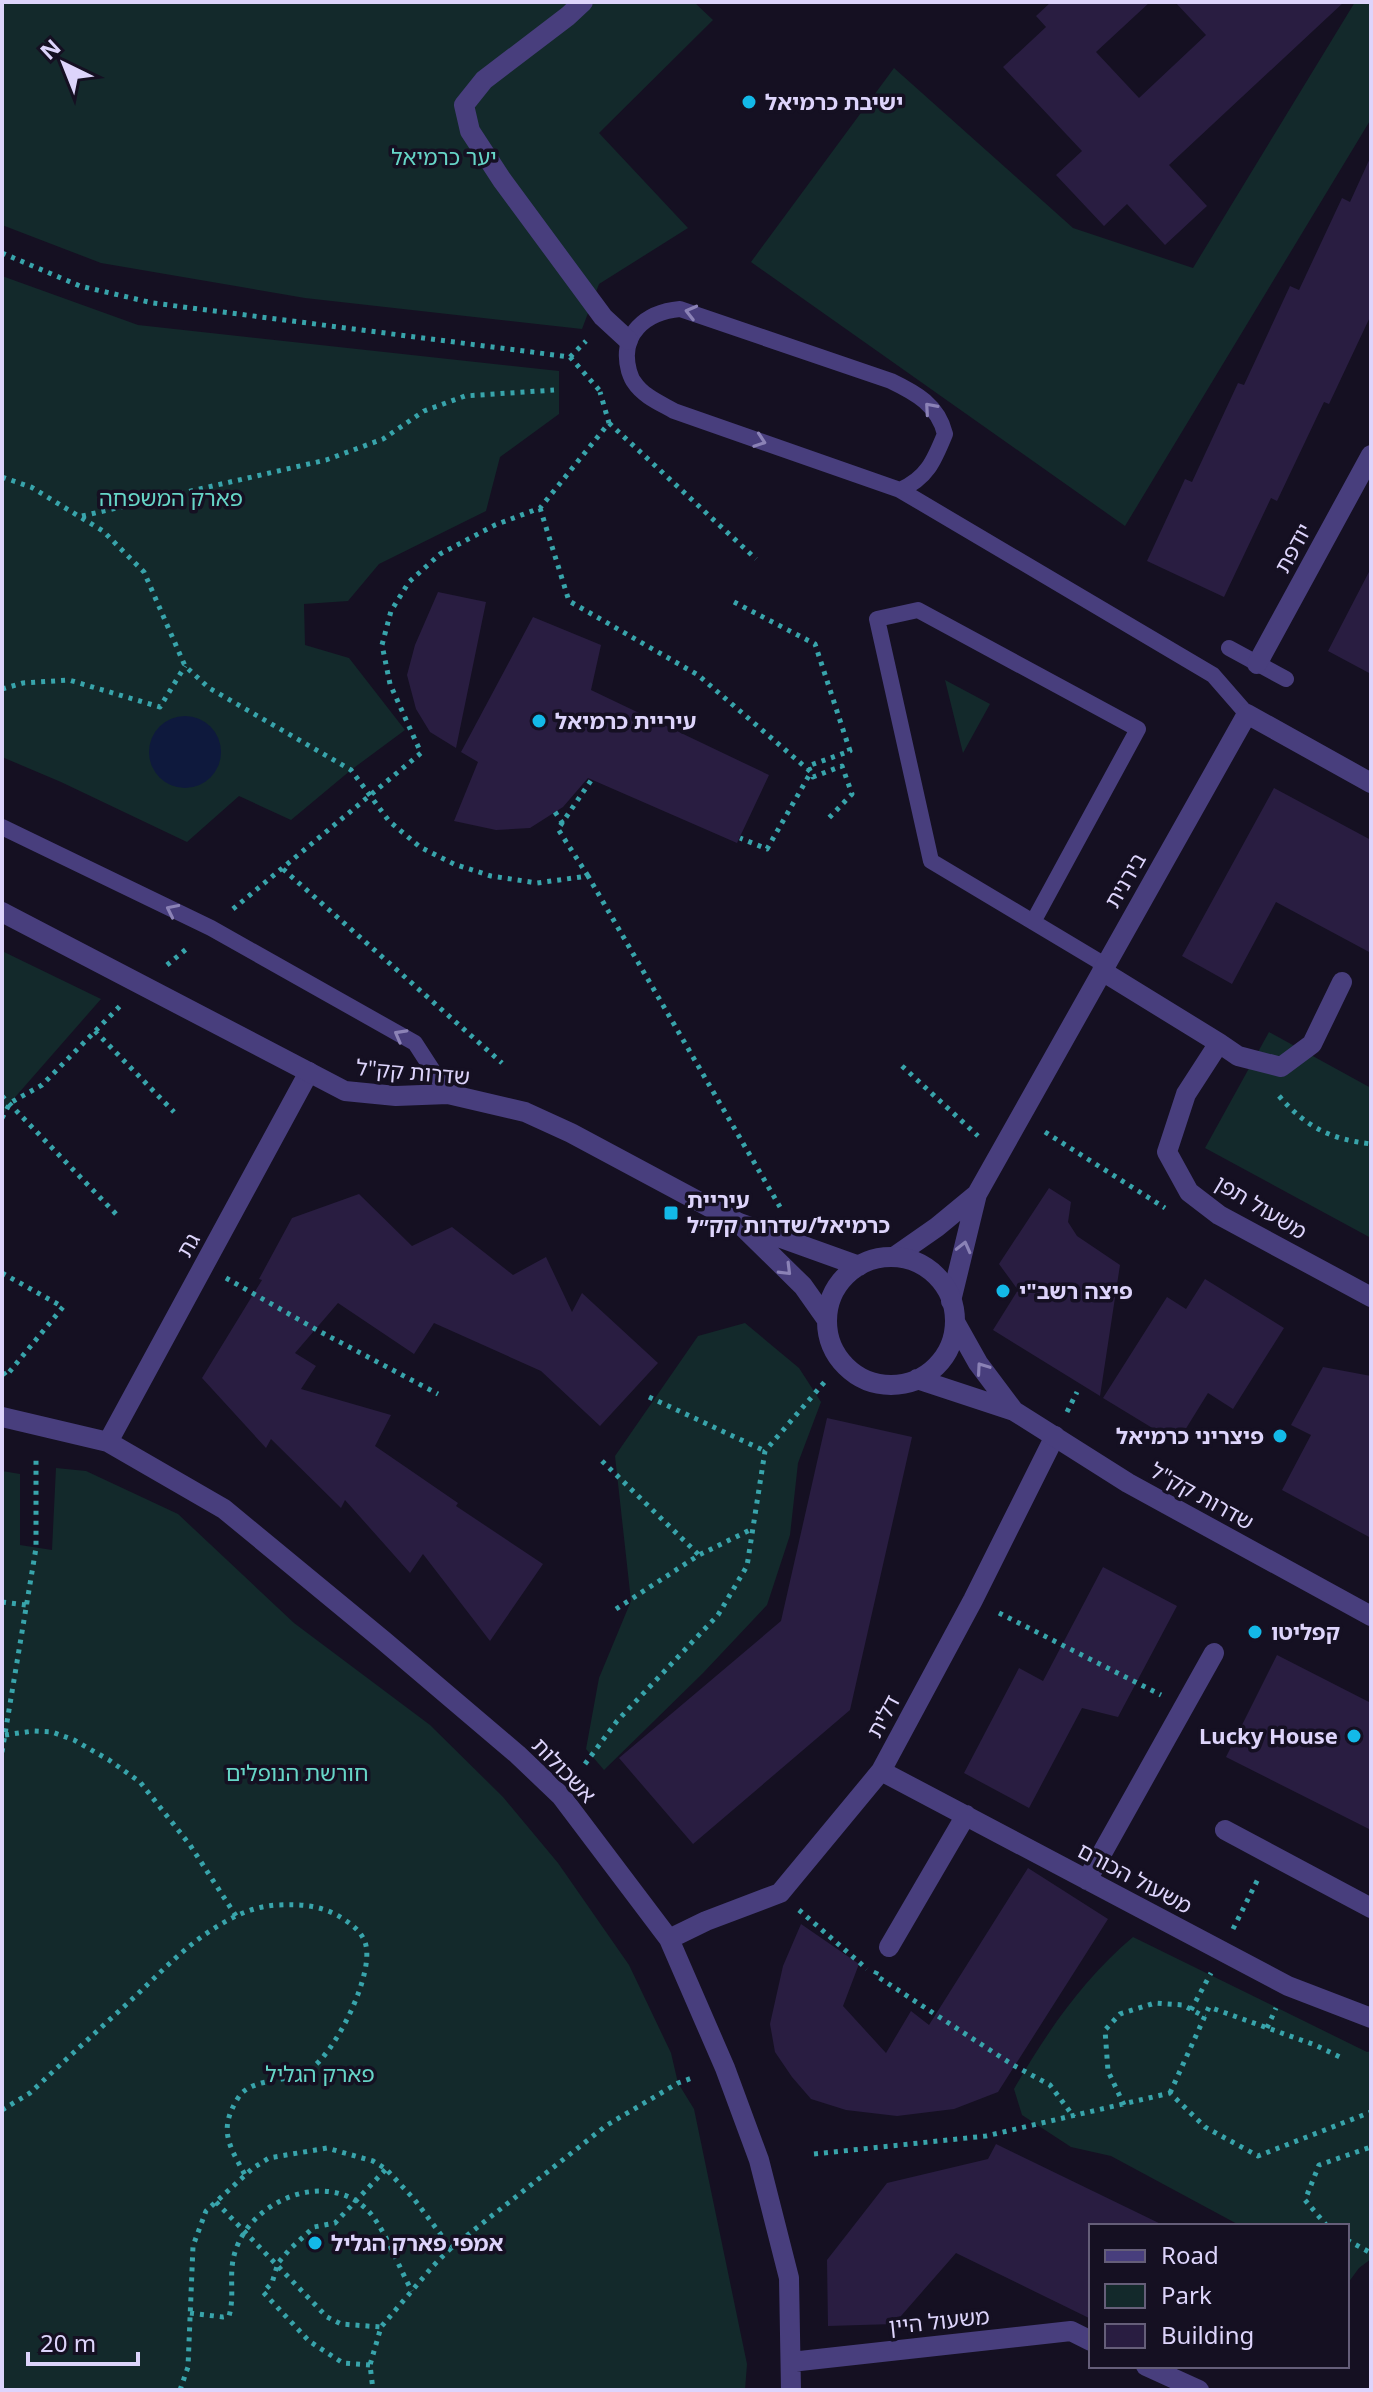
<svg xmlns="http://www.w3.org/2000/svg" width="1373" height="2392" font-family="'Noto Sans','Noto Sans Hebrew',sans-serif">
  <rect width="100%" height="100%" fill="#151022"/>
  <path fill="#13292b" d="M 2,2 L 694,2 L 713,20 L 599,133 L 688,228 L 599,284 L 582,329 L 305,298 L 101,263 L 2,225 Z
    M 1355,2 L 1371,2 L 1371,119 L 1125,526 L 751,262 L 894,68 L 1073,228 L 1193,268 Z
    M 2,276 L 138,325 L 559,371 L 559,414 L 500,457 L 486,511 L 379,564 L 348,601 L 304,604 L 305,645 L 349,658 L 405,730 L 351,770 L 291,820 L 239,796 L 187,842 L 61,782 L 2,757 Z
    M 945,680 L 990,704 L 963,753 Z
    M 2,951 L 101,999 L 10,1103 L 2,1118 Z
    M 1269,1032 L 1371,1088 L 1371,1238 L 1205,1148 Z
    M 745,1323 L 799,1368 L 821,1402 L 798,1463 L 790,1535 L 767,1605 L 703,1673 L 604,1770 L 586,1749 L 599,1678 L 631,1601 L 615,1456 L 698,1336 Z
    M 56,1468 L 86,1471 L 178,1514 L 294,1623 L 430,1725 L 503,1797 L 558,1863 L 629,1965 L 671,2053 L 678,2083 L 694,2109 L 747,2364 L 745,2390 L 2,2390 L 2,1471 L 20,1474 L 20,1545 L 52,1550 Z
    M 1133,1937 L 1367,2052 L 1371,2051 L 1371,2259 L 1359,2268 L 1348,2283 L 1347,2226 L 1241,2226 L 1111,2156 L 1071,2147 L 1022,2115 L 1014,2089 C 1046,2033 1084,1978 1133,1937 Z"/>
  <path fill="#0e193d" d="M149 752a36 36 0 1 1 72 0a36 36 0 1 1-72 0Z"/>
  <path fill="#291d41" d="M 1051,2 L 1150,2 L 1096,52 L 1139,98 L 1206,35 L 1175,2 L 1344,2 L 1169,165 L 1207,206 L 1165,245 L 1127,204 L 1104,226 L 1056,175 L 1082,151 L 1003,67 L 1046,27 L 1036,16 Z
    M 1371,156 L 1371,315 L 1329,404 L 1324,402 L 1277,501 L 1271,498 L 1224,597 L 1147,561 L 1185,479 L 1192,482 L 1238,383 L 1244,385 L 1290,286 L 1299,290 L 1342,198 L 1350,202 Z
    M 1371,568 L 1371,674 L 1328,651 Z
    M 438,592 L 486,602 L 456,748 L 430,732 L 416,709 L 407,675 L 415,645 Z
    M 533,617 L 601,645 L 591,690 L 769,775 L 737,843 L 588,778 L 563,807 L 530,828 L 496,830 L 454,821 L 478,762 L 461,752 Z
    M 1274,788 L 1371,840 L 1371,953 L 1276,902 L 1232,984 L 1182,956 Z
    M 1049,1188 L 1071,1202 L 1068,1222 L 1077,1236 L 1120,1265 L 1100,1396 L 993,1330 L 1018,1290 L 999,1264 Z
    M 359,1194 L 412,1246 L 452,1227 L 513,1275 L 546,1257 L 572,1312 L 582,1293 L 658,1363 L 600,1426 L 541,1371 L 434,1323 L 414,1354 L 338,1303 L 295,1353 L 316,1366 L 301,1389 L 391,1415 L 375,1446 L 458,1503 L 456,1506 L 543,1564 L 490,1641 L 423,1554 L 410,1573 L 345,1500 L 341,1508 L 271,1439 L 266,1448 L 202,1378 L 262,1280 L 259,1279 L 292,1218 Z
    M 1205,1279 L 1284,1328 L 1233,1409 L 1208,1393 L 1177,1443 L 1103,1398 L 1167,1297 L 1186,1309 Z
    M 1323,1367 L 1371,1376 L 1371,1538 L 1282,1490 L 1311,1435 L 1291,1425 Z
    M 827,1418 L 912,1437 L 850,1710 L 693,1844 L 619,1758 L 781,1621 Z
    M 1103,1567 L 1177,1606 L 1118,1717 L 1082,1708 L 1029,1808 L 964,1773 L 1019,1668 L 1043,1681 Z
    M 1277,1655 L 1371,1703 L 1371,1830 L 1226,1757 Z
    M 1028,1868 L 1108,1919 L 998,2092 L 954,2109 L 897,2116 L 846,2110 L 811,2099 L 792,2077 L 775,2052 L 770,2024 L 783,1966 L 801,1924 L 859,1964 L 843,2006 L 886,2053 L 911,2011 L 929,2025 Z
    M 996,2144 L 1165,2226 L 1091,2226 L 1091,2319 L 956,2253 L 894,2324 L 828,2326 L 827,2260 L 887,2183 L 988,2159 Z"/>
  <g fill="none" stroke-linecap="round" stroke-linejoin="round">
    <path stroke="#38a4ab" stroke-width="5" stroke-dasharray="4 6" stroke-linecap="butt" d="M 2,253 L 80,286 L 153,303 L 570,357 L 601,392
      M 570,357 L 586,341
      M 609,423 L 756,559
      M 2,477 L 31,487 L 103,531 L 144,572 L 185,666 L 209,688 L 351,770 L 389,821 L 420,847 L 454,864 L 491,876 L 537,883 L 588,876 L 780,1207
      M 540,508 L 569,601 L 698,675 L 811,772 L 767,849 L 740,838
      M 82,516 L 326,460 L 383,439 L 424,411 L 465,396 L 554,390
      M 734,602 L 815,644 L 850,751 L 808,766 L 813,777 L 842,766 L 852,794 L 827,820
      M 2,689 L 23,683 L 69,680 L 160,707 L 185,666
      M 555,812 L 563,824
      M 283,869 L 502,1063
      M 588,876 L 558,829 L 592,779
      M 233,909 L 421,753 L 390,684 L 382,645 L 391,611 L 409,582 L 440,554 L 495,525 L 540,508 L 609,423 L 600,392
      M 167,965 L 190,946
      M 95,1031 L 174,1112
      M 902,1066 L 978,1136
      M 2,1096 L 116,1214
      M 1279,1096 C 1306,1127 1330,1139 1371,1144
      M 2,1118 L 10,1103 L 42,1085 L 122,1004
      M 1045,1132 L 1165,1208
      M 2,1273 L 63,1307 L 6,1376 L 2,1371
      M 226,1278 L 317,1330 L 438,1394
      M 649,1397 L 765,1451
      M 1067,1412 L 1077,1392
      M 602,1461 L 699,1555
      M 2,1602 L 26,1605
      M 616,1609 L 699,1555 L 752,1529
      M 999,1613 L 1161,1695
      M 5,1735 L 33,1731 L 52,1732 L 74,1740 L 109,1760 L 140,1782 L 190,1845 L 236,1916
      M 2,1752 L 36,1548 L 36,1459
      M 585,1764 L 617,1721 L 718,1615 L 747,1566 L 765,1451 L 828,1378
      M 799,1910 L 867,1969
      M 1233,1929 L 1259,1877
      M 877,1971 L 875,1975 L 1013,2065 L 1050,2085 L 1074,2117
      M 1191,2010 L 1211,1973
      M 1267,2028 L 1276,2008
      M 1170,2093 L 1209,2007 L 1315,2045 L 1342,2058
      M 1124,2105 L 1108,2071 L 1105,2030 L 1120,2014 L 1155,2003 L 1183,2005 L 1205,2017
      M 2,2110 L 30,2093 C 62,2063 95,2033 128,2003 C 153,1980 176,1955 204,1935 C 226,1920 249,1907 276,1905 C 302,1904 323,1905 345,1920 C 354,1926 361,1932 365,1942 C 376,1972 335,2054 309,2070 C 288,2084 252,2076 238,2098 C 218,2130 229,2145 245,2175
      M 814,2154 L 986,2136 L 1170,2093 L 1205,2127 L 1258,2156 L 1371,2112
      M 216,2202 L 327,2317 L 341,2324 L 381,2327
      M 1327,2226 L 1305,2200 L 1319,2165 L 1371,2147
      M 1347,2240 L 1371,2253
      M 451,2248 L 607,2125 L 678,2083 L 692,2078
      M 190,2313 L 223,2317 L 229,2316 C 236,2292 226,2271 238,2244 C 259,2196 333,2169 371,2214 C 387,2234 399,2268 412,2291
      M 370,2365 L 343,2363 L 309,2341 L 263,2292 L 272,2283 L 278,2263 L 290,2249 L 314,2227 L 335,2223 L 386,2169
      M 180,2390 L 188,2367 L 193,2246 L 206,2211 L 253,2168 L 269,2158 L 327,2148 L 373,2161 L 386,2169 L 414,2199 L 451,2248 L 433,2266 L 381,2327 L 370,2365 L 373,2390"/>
    <path stroke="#483e7d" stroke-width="16" d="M 900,490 C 927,478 934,461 945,434 C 938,405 916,393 891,381 L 680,309 C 646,312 619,334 629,371 C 630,374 632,380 634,382 C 643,396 660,403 674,411 L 900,490 L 1213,675 L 1247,714
      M 1229,648 L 1286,679
      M 2,827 L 211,928 L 415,1043 L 448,1094
      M 1033,922 L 1138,729 L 918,610 L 877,619 L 931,861 L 1105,965"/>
    <path stroke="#483e7d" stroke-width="20" d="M 583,2 L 568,16 L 484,80 L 464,105 L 470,131 L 502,180 L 603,317 L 628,340
      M 1257,664 L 1371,455
      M 1102,971 L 1219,1043 L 1186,1094 L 1167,1152 L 1189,1192 L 1219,1215 L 1371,1297
      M 1219,1043 L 1238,1056 L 1281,1067 L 1312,1044 L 1342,982
      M 894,1257 L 937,1227 L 977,1194
      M 951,1301 L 977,1194 L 1247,714 L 1371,783
      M 2,1417 L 108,1442 L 224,1509 L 384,1641 L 517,1754 L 561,1796 L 669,1939 L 725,2068 L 759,2160 L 789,2278 L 791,2390
      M 108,1442 L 309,1072
      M 881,1771 L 1288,1986 L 1371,2018
      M 1225,1830 L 1371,1908
      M 1087,1880 L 1214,1653
      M 669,1939 L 706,1921 L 780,1893 L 881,1771 L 973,1600 L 1055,1436
      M 889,1947 L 966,1815
      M 791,2362 L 1071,2331 L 1091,2341
      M 1146,2366 L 1199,2390"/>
    <path stroke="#483e7d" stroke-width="20" d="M 2,912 L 345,1091 L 396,1096 L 448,1094 L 525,1112 L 571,1133 L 739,1223 L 859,1266
      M 744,1228 L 803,1286 L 827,1320
      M827 1321a64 64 0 1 1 128 0a64 64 0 1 1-128 0Z
      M 955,1322 L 978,1363 L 1014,1411
      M 917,1379 L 1014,1411 L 1128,1483 L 1371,1616"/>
  </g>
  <defs><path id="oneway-chevron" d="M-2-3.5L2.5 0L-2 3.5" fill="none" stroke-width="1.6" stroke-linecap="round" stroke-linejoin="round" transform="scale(2)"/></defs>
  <g stroke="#8b82b6">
    <use href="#oneway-chevron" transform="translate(691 312) rotate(-166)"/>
    <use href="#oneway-chevron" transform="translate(930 408) rotate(-131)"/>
    <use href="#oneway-chevron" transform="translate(760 441) rotate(19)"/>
    <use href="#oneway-chevron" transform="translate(172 910) rotate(-154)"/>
    <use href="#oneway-chevron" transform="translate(400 1035) rotate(-151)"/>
    <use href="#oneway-chevron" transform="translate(964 1247) rotate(-76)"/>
    <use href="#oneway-chevron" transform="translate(786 1270) rotate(45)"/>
    <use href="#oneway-chevron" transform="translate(982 1368) rotate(-125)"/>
  </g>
  <g fill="#13b9e8" stroke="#151022" stroke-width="3">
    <circle cx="749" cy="102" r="8"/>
    <circle cx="539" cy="721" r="8"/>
    <rect x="663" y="1205" width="16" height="16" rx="4"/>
    <circle cx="1003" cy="1291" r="8"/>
    <circle cx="1280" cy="1436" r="8"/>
    <circle cx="1255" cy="1632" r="8"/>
    <circle cx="1354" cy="1736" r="8"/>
    <circle cx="315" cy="2243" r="8"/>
  </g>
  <g text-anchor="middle" stroke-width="7" stroke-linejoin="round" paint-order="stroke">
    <g font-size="22" font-weight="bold" fill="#ddd4fb" stroke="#151022" text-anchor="start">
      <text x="765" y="110">ישיבת כרמיאל</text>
      <text x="555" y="729">עיריית כרמיאל</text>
      <text x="687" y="1208">עיריית<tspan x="687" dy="25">כרמיאל/שדרות קק״ל</tspan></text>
      <text x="1019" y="1299">פיצה רשב"י</text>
      <text x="1264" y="1444" text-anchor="end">פיצריני כרמיאל</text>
      <text x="1271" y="1640">קפליטו</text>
      <text x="1338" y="1744" text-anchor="end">Lucky House</text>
      <text x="331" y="2251">אמפי פארק הגליל</text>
    </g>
    <g font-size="22" fill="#66d5c7" stroke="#151022">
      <text x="444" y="165">יער כרמיאל</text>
      <text x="171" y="506">פארק המשפחה</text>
      <text x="297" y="1781">חורשת הנופלים</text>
      <text x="320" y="2082">פארק הגליל</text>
    </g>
    <g font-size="22" fill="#ddd4fb" stroke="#151022">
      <text transform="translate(1293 548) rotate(-61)" y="8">יודפת</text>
      <text transform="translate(1125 880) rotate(-60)" y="8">בירנית</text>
      <text transform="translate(413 1072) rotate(5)" y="8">שדרות קק"ל</text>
      <text transform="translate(1261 1207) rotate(31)" y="8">משעול תפן</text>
      <text transform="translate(188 1245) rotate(-61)" y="8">גת</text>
      <text transform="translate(1202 1496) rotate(29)" y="8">שדרות קק"ל</text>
      <text transform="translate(883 1716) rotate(-62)" y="8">דלית</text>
      <text transform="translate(564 1770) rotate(46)" y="8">אשכולות</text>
      <text transform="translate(1135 1878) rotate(28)" y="8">משעול הכורם</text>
      <text transform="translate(939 2321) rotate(-6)" y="8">משעול היין</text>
    </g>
  </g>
  <rect width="1373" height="2392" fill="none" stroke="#ddd4fb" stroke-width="8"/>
  <rect x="1089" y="2224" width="260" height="144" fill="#151022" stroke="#655e79" stroke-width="2"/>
  <rect x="1105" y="2250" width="40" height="12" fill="#483e7d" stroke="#655e79" stroke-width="2"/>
  <text x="1161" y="2264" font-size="24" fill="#ddd4fb">Road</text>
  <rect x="1105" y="2284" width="40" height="24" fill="#13292b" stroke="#655e79" stroke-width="2"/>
  <text x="1161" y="2304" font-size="24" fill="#ddd4fb">Park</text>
  <rect x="1105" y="2324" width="40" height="24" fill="#291d41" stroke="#655e79" stroke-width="2"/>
  <text x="1161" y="2344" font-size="24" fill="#ddd4fb">Building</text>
  <g transform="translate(64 64) rotate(317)" stroke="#151022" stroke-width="6" paint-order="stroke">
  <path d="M0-6L14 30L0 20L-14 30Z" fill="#ddd4fb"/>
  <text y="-12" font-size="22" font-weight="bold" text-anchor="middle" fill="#ddd4fb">N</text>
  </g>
  <path d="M28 2352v12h110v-12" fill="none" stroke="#ddd4fb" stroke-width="4"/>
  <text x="40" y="2352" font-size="24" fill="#ddd4fb" stroke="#151022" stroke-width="6" paint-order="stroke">20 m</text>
</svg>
